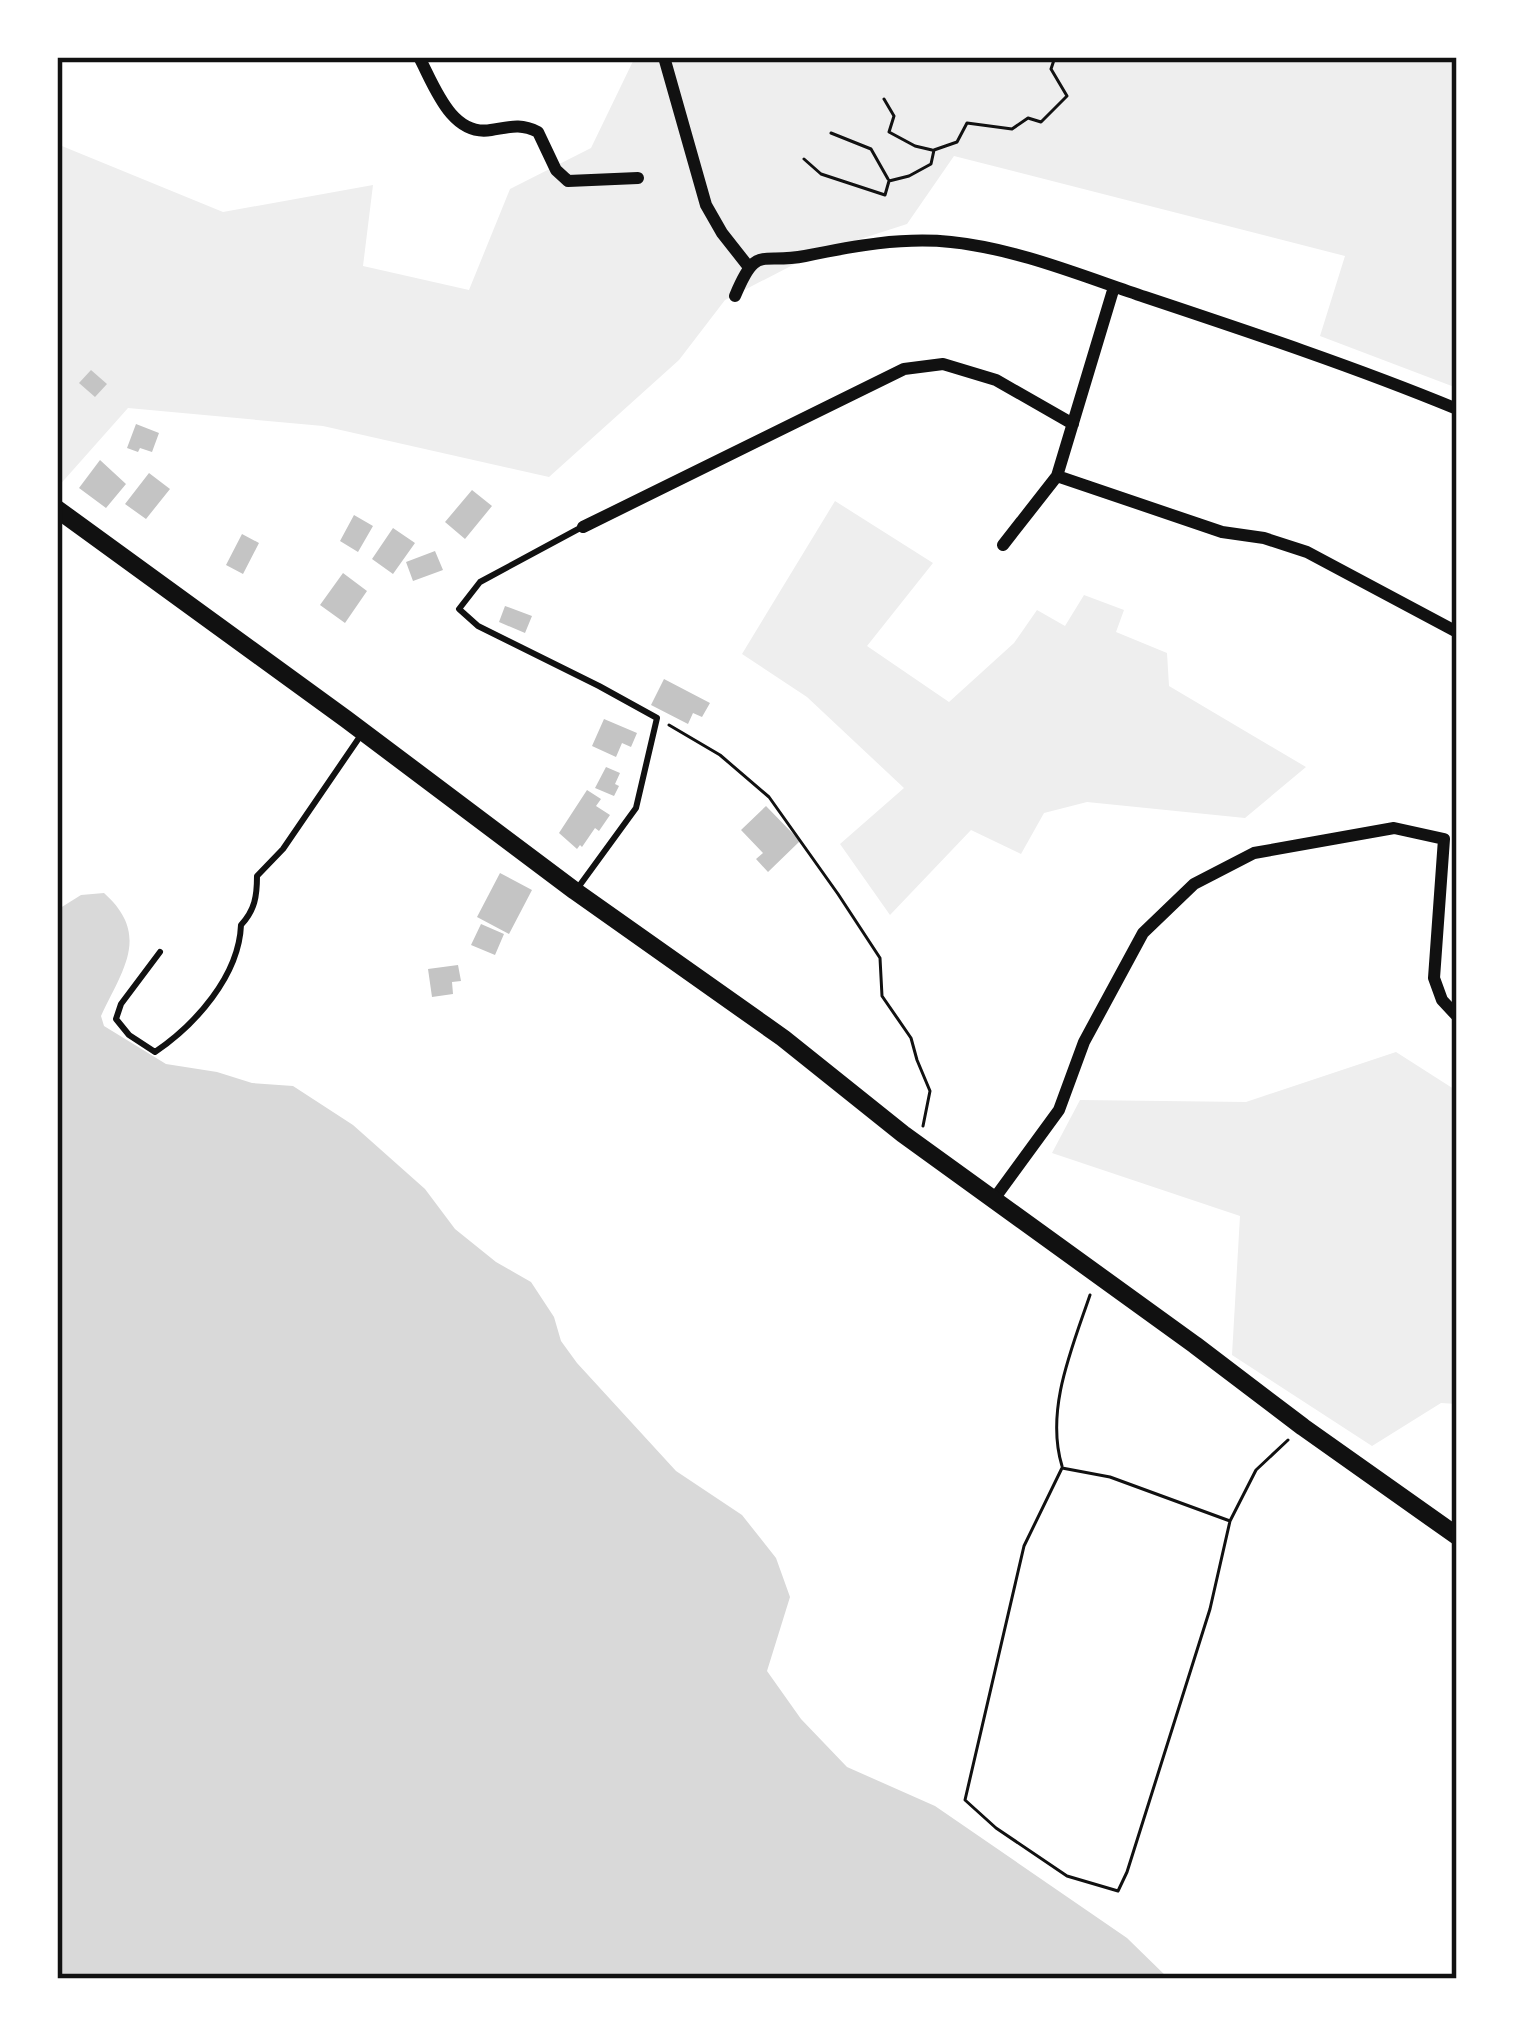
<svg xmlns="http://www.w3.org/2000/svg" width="1514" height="2036" font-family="Manrope,sans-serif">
  <rect width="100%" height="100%" fill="#fff"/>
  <path fill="#eee" d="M 635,57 L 1457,57 L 1457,388 L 1320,336 L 1345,256 L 954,156 L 907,224 L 814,254 L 725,300 L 679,360 L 549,477 L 323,426 L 128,408 L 57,488 L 57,144 L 223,212 L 373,185 L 363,266 L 469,290 L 510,189 L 591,148 Z
    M 835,501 L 933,563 L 867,646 L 949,702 L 1014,643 L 1037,610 L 1065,626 L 1084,595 L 1124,610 L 1116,632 L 1167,653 L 1169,686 L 1306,767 L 1245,818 L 1087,802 L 1044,813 L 1021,854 L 971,830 L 890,915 L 840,844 L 904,788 L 807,697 L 742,654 Z
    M 1396,1052 L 1457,1091 L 1457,1404 L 1441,1403 L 1372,1446 L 1232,1355 L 1240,1216 L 1052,1153 L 1080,1100 L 1246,1102 Z"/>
  <path fill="#d9d9d9" d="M 104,893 C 151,935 123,969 101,1016 L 104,1026 L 166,1064 L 217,1072 L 252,1083 L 293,1086 L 353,1125 L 425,1189 L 455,1229 L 496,1262 L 531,1282 L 554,1317 L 561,1341 L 577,1363 L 676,1471 L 742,1515 L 776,1558 L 790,1597 L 767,1671 L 801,1719 L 847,1767 L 935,1806 L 1127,1938 L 1169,1979 L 57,1979 L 57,910 L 81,895 Z"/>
  <path fill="#c4c4c4" d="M 91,370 L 107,384 L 95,397 L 79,383 Z
    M 136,424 L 159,433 L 152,452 L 140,448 L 138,452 L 127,448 Z
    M 100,460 L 126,484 L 106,508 L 79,488 Z
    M 149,473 L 170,489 L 146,519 L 125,504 Z
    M 472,490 L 492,506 L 465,539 L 445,522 Z
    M 354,515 L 373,526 L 358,552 L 340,541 Z
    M 393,528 L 415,543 L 393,574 L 372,559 Z
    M 242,534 L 259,543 L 243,574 L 226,565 Z
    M 435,551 L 443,570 L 413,581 L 406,562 Z
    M 343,573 L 367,591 L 345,623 L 320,605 Z
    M 505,606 L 532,616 L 525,633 L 499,622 Z
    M 664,679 L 710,703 L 702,717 L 693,713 L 688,724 L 651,705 Z
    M 604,719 L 637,733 L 631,747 L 622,743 L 616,757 L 592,746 Z
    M 606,767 L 620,773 L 615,784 L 619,786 L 614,796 L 595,788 Z
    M 587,790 L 601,799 L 596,806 L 610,815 L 599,831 L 595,828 L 582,847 L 580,845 L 577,849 L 559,833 Z
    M 766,806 L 800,841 L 768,872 L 756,859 L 763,853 L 741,830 Z
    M 500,873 L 532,890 L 509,934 L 477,917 Z
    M 481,924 L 504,934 L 495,955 L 471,945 Z
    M 458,965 L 461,981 L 452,982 L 453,994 L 432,997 L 428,969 Z"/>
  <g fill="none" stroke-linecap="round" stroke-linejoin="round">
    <path stroke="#111" stroke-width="3" d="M 884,99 L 894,116 L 889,132 L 915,146 L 932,150
      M 831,133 L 871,149 L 888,179
      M 804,159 L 821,174 L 885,195 L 889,181 L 909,176 L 931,164 L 934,150 L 957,142 L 967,123 L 1012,129 L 1028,118 L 1041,122 L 1067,96 L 1051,69 L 1055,57
      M 669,725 L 720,755 L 769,797 L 838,894 L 880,958 L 882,996 L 911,1038 L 917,1060 L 930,1091 L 923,1126
      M 1062,1466 C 1045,1410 1072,1348 1090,1295
      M 1230,1521 L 1110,1477 L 1062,1468 L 1024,1546 L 965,1800 L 996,1828 L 1067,1876 L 1118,1891 L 1127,1872 L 1210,1609 L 1230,1521 L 1256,1470 L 1288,1440"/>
    <path stroke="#111" stroke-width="6" d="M 577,889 L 636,808 L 657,718 L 599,686 L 478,626 L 459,609 L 480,582 L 582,527
      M 160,952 L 121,1004 L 116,1019 L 129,1035 L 155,1052 C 195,1025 239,976 241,925 C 255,910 257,896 257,876 L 283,849 L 361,735"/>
    <path stroke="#111" stroke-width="12" d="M 419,57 C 434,85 451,137 491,130 C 510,127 520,123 538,132 L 556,170 L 568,181 L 638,178
      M 664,57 L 706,205 L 722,233 L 748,266
      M 735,296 C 757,243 760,265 805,256 C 853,246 902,237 951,242 C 1018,249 1082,276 1145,297 C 1250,332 1355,367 1457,409
      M 1057,476 L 1222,532 L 1264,538 L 1307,552 L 1457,632
      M 583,527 L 904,369 L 943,364 L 996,380 L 1073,424
      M 1003,545 L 1057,476 L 1114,287
      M 994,1199 L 1059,1110 L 1084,1042 L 1143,933 L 1194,884 L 1254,853 L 1394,828 L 1444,839 L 1434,978 L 1442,1000 L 1457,1016"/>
    <path stroke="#111" stroke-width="18" d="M 57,509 L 346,719 L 575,891 L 783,1038 L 903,1134 L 1195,1345 L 1303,1427 L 1457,1536"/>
  </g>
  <rect width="1514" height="2036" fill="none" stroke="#ffffff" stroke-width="120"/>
  <rect x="60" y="60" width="1394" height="1916" fill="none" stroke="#111" stroke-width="4.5"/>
</svg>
